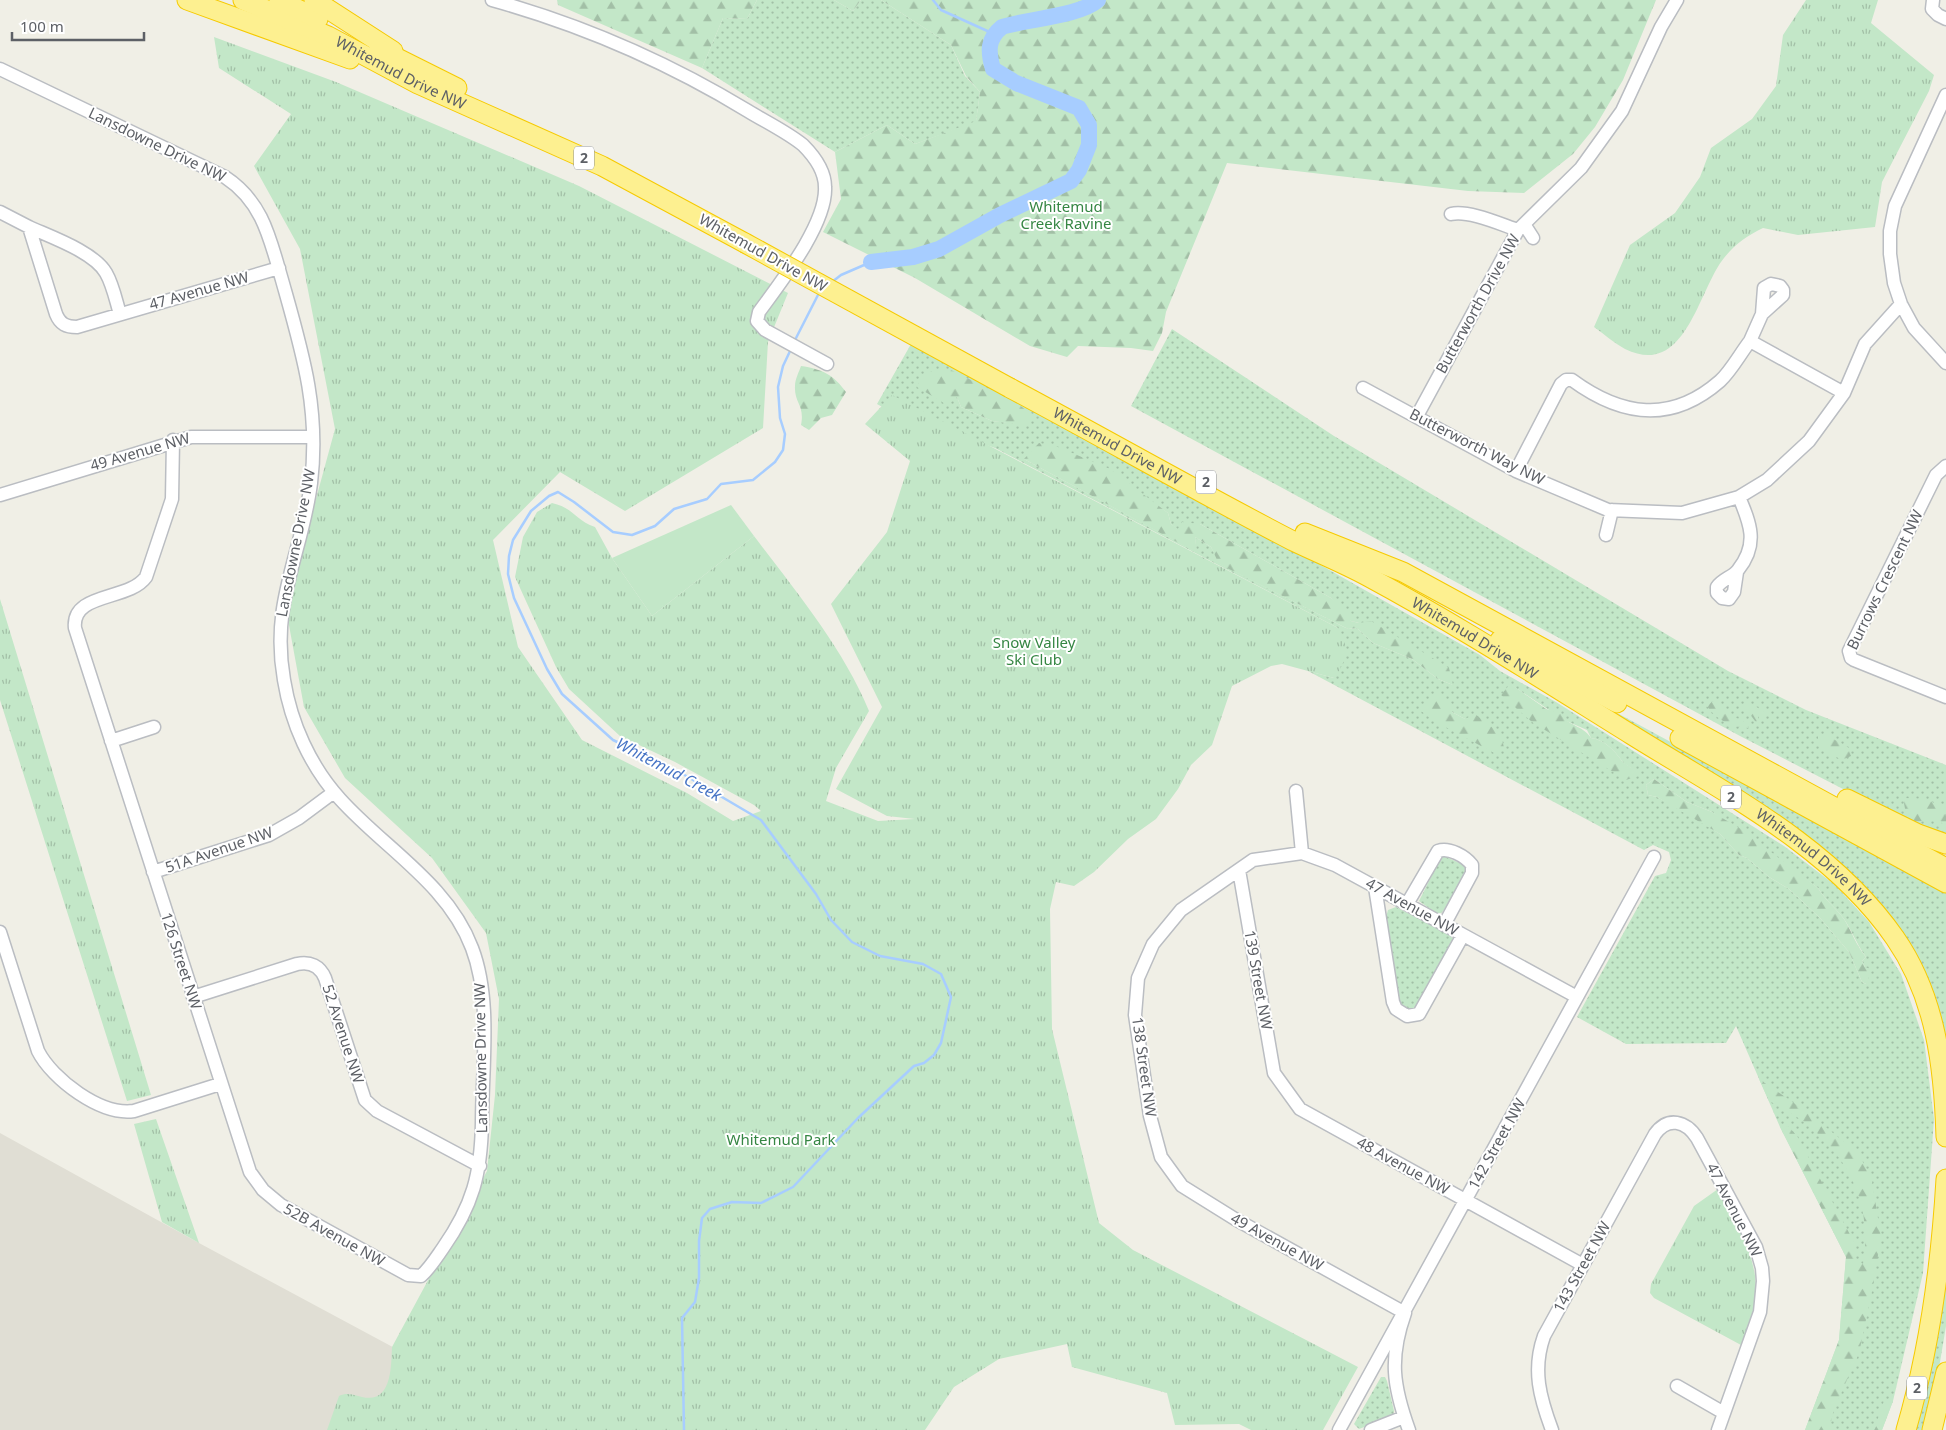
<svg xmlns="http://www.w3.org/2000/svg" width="1946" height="1430" font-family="'Noto Sans',sans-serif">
  <defs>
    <pattern id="grass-dots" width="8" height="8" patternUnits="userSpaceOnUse" patternTransform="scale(1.25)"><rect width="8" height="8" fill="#c3e7c8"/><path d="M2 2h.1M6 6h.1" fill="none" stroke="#a2bfa6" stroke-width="1.8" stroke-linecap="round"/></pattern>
    <pattern id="forest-firs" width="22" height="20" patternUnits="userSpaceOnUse" patternTransform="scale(1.25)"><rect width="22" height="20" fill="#c3e7c8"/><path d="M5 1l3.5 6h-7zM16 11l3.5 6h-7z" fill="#a2bfa6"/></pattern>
    <pattern id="park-tufts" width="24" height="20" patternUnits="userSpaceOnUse" patternTransform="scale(1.25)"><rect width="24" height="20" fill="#c3e7c8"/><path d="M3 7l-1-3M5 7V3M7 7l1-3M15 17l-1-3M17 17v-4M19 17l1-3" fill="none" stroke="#a2bfa6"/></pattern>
  </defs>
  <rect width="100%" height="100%" fill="#f0efe6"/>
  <path fill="#e0ded4" d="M 0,1133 L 199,1243 L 547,1430 L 0,1430 Z"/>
  <path fill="url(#grass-dots)" fill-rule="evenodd" d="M 757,0 L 834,0 L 853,11 L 861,0 L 881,0 L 951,45 L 965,76 L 980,92 L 976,122 L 915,144 L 887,125 L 835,152 L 702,68 L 723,18 L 747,19 Z
    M 1172,329 L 1334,436 L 1728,671 L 1806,710 L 1946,765 L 1946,836 L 1878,807 L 1740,736 L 1131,406 Z
    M 911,344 L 1133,459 L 1480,655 L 1500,671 L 1556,702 L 1784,846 L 1835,885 L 1869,922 L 1901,974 L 1924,1040 L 1934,1119 L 1923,1273 L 1893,1401 L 1882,1430 L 1805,1430 L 1839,1340 L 1846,1257 L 1780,1127 L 1736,1026 L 1726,1043 L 1626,1044 L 1577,1017 L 1655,876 L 1666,873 L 1671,860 L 1669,852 L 1653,845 L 1644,850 L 1308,671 L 1334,678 L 1338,628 L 995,448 L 891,412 L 877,404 ZM 957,397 L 1029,425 L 992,421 L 961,407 ZM 1024,459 L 1140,494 L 1168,513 L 1171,524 L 1178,530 L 1200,524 L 1331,598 L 1351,621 L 1359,623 L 1453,685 L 1438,679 L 1412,659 L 1373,643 L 1357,628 L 1348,629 L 1220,564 L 1211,547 L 1195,537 L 1196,552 ZM 1510,684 L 1564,720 L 1587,730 L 1591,738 C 1605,740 1614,750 1622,761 C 1626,766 1633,769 1638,773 ZM 1452,704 L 1452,712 L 1465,719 L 1422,711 ZM 1654,779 L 1687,802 L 1712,812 L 1818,888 C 1825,900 1836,908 1844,919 C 1852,931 1857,945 1866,957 L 1862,961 L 1865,967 L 1866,984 L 1862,982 L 1849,952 L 1820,918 L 1789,889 L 1769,877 L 1747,858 L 1739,855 L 1720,834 L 1684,811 L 1657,797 L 1648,795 L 1646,785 Z
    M 1619,714 L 1946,891 L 1946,1056 L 1894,923 L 1617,716 Z
    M 1444,856 L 1464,865 L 1466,868 L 1465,874 L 1444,910 L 1441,913 L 1436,913 L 1419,901 L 1440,859 Z
    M 1396,907 L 1450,935 L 1453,939 L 1452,944 L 1416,1007 L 1408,1010 L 1400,1004 L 1386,917 L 1388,910 Z
    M 1946,1269 L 1946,1326 L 1935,1392 L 1926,1430 L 1913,1430 Z
    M 1381,1377 L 1385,1377 L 1387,1381 L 1394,1411 L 1393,1416 L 1359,1429 L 1354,1424 Z"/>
  <path fill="url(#forest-firs)" d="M 557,0 L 757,0 L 747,19 L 723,18 L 702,68 L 558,5 Z
    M 834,0 L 861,0 L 853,11 Z
    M 881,0 L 1656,0 L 1623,80 L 1595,127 L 1573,154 L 1524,193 L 1468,191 L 1227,163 L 1166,312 L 1162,333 L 1153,351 L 1131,348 L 1078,346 L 1067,357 L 1030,346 L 915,278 L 823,232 L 841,199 L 835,152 L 887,125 L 915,144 L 976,121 L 980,92 L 966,76 L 951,45 Z
    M 801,366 C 822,369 834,375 846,392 L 832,415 L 821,418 L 809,430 L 801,425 C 805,405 794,403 795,386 C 795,379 799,372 801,366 Z
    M 935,369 L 951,370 L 1017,403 L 1032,415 L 1029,426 L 992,421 L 961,407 L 957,397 L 947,405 L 917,387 L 920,378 Z
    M 1039,443 L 1058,447 L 1110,469 L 1168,513 L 1171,524 L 1178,529 L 1182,522 L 1200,524 L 1331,598 L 1348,612 L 1351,621 L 1359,623 L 1371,621 L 1449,668 L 1453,685 L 1438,679 L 1412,659 L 1373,643 L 1357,628 L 1348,629 L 1219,564 L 1211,547 L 1195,537 L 1197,553 L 1024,459 Z
    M 1510,684 L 1546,709 L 1560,713 C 1567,726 1583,725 1591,738 C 1605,740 1614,750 1622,761 C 1626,766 1634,769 1638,773 L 1638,776 L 1626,780 L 1532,722 L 1501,695 Z
    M 1437,692 L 1452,704 L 1452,712 L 1465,719 L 1475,714 L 1501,734 L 1504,748 L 1496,754 L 1436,722 L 1421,711 Z
    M 1713,701 C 1720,705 1724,709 1729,714 C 1737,720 1742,717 1749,728 C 1732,727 1717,721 1707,706 Z
    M 1746,701 L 1765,712 L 1765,715 L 1758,715 L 1758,725 L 1743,705 Z
    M 1825,734 L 1849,748 L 1851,756 L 1842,760 L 1827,752 L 1818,743 L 1818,735 Z
    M 1654,779 L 1687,802 L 1712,812 L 1741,829 L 1818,888 C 1825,900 1836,908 1844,919 C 1852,932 1856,945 1866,957 L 1862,961 L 1865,967 L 1872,970 L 1866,984 L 1862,982 L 1849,952 L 1820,918 L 1789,889 L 1769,877 L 1747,858 L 1739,855 L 1720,834 L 1657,797 L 1648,795 L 1646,785 Z
    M 1903,798 L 1927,799 L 1946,810 L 1946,828 L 1939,820 L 1910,822 L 1907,819 Z
    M 1759,1079 L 1807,1112 L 1859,1154 L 1872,1181 L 1881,1237 L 1872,1291 L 1859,1353 L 1834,1409 L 1829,1430 L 1805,1430 L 1839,1340 L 1846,1257 L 1780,1127 L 1788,1126 L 1797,1136 L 1854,1242 L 1855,1260 L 1863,1264 C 1876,1190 1833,1132 1769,1101 Z
    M 1884,1401 L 1893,1401 L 1882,1430 L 1874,1430 Z"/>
  <path fill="url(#park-tufts)" d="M 1806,0 L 1878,0 L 1871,23 L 1934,75 L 1929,91 L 1882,182 L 1875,227 L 1798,235 L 1763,228 C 1747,236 1735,244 1724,258 C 1698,290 1686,379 1625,349 C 1614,343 1604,334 1594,327 L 1630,245 L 1675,213 L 1700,177 L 1711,148 L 1752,119 L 1776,86 L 1783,35 Z
    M 214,37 L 336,82 L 579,186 L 788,293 L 768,342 L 763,428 L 625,511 L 560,472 L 493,540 L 518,647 L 582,740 L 687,793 L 733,821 L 761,811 L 754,805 L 675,762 L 620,736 L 569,689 L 556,667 L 515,577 L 523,537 L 537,512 L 552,503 C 574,508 575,520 595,527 L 612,558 L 652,616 L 754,536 C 796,592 842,646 869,711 L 836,768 L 826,801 L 878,821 L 915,819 L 887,816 L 836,789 L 882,707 L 831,604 L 887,532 L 910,461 L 865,424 L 892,395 L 1338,628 C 1350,647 1347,661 1334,678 L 1282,664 L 1271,666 L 1232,686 L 1212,745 L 1191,765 L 1178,789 L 1156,819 L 1128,839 L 1094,872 L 1074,886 L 1056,882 L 1050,909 L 1052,1029 L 1099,1223 L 1133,1250 L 1358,1367 L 1323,1430 L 1251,1430 L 1239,1424 L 1175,1425 L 1167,1393 L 1072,1367 L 1067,1344 L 999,1359 L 954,1387 L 925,1430 L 327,1430 L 339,1396 C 347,1392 354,1395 362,1397 C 392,1404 391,1367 392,1347 L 487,1171 L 495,1095 L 499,999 L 486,933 L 432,858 L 345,778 L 304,707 L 286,609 L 335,429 L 300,249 L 254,166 L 291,114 L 219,68 Z
    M 0,599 L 151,1095 L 127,1101 L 0,700 Z
    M 156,1119 L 199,1243 L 162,1222 L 134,1124 Z
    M 1718,1189 C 1738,1228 1765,1266 1753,1312 C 1750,1323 1745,1334 1741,1345 L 1654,1298 L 1650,1293 L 1651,1284 L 1694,1206 Z"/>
  <path fill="#c3e7c8" d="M 731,505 L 754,536 L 652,616 L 612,558 Z"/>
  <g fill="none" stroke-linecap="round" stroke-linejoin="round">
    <path stroke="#a7cdff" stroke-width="2.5" d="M 933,0 L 941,10 L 994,34
      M 832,282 L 841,275 L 871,262
      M 794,342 L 820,291
      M 684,1430 L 682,1318 L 695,1302 L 699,1278 L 699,1241 L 702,1218 L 710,1209 L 732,1202 L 761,1203 L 793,1187 L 858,1118 L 914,1066 L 924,1063 L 934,1055 L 941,1043 L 951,997 L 941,974 L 923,964 L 880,956 L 852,942 L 831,920 L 816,894 L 761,820 L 676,770 L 613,740 L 562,694 L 547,669 L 514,598 L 508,574 L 509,556 L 513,540 L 531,511 L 549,496 L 558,492 L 574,502 L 613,532 L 632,535 L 655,526 L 674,509 L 707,499 L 721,484 L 753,480 L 775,462 L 783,450 L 785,434 L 780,418 L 778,387 L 783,366 L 791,349"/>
    <path stroke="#a7cdff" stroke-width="16" d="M 871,262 L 913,257 L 939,249 L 1000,215 L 1071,181 L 1079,170 L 1089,145 L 1089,125 L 1079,108 L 1016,83 L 993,69 C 988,52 987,39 1002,27 C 1027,19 1080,16 1098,0"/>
    <g stroke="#babdc2" stroke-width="15">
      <path id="minor" d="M 492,0 C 582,25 669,63 748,111 C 766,122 787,132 803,145 C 814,156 825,171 825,187 C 827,224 780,283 759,312 L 757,321 L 765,330 L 827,364
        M 1933,0 L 1932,9 L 1938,15 L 1946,19
        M 0,69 L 225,177 C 263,202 270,239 282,280 C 302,351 320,408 311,483 C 302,555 270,602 284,680 C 291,723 310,766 340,799 C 384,848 448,884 472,948 C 492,1000 482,1067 482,1123 C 481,1174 473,1205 443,1248 C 436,1258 430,1268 421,1276 L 408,1275 L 281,1205 L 263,1190 L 250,1172 L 75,628 C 71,592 129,601 146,577 L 172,499 L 173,440
        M 1946,95 L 1895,206 L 1890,231 L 1890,254 L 1894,283 L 1901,304 L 1914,328 L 1946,363
        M 0,212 L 29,227 L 56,314 C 60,324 66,327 77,327 L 279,268
        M 1451,214 C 1469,210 1500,224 1518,230
        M 1524,224 L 1533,238
        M 29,227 C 51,237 94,252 106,273 C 113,285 116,301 120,314
        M 1750,341 L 1762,314 L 1783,295 L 1783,290 L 1780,286 L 1771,284 L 1764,288 L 1762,314
        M 1363,388 L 1516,471 L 1608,510 L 1682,513 L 1739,497 L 1767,480 L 1809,441 L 1844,393 L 1865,344 L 1901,304
        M 1417,416 L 1518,230 L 1581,168 L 1622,111 L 1661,27 L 1677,0
        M 1946,466 L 1936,475 L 1849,651 L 1851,658 L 1854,660 L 1946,697
        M 1516,471 L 1561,384 L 1566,380 L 1572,380 C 1621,416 1671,424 1720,381 C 1731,371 1740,354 1750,341 L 1844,393
        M 0,495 L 191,437 L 313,437
        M 1606,535 L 1612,510
        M 1737,572 L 1734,592 L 1729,599 L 1722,598 L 1717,593 L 1717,587 C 1722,579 1733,577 1738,570 C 1759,544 1750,523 1739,497
        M 111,741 L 154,727
        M 1296,791 L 1302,853
        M 1239,870 L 1274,1073 L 1300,1109 L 1583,1265
        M 153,872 L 269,835 L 299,818 L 334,792
        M 1375,887 L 1393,1002 L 1396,1009 L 1407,1016 L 1419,1014 L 1463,935
        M 1407,904 L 1438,851 C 1449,847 1465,856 1472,865 L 1472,873 L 1444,925
        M 0,932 L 38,1051 C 52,1079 101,1116 134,1111 L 220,1084
        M 193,997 L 297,964 C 310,961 320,966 325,978 L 365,1100 L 377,1111 L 480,1166
        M 1677,1386 L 1724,1413
        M 1339,1430 L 1654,857
        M 1371,1430 L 1404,1417
        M 1409,1430 C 1393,1386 1389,1358 1405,1313 L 1235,1219 L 1182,1186 L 1161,1157 L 1150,1116 L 1135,1015 L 1138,978 L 1153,944 L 1181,910 L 1253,860 L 1302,853 L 1335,865 L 1577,997
        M 1552,1430 C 1540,1398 1532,1370 1544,1336 L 1655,1134 C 1668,1116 1686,1121 1697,1138 L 1756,1247 L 1762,1268 L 1763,1281 L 1760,1312 L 1718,1430"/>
    </g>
    <g stroke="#f6ca00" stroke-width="21">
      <g id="highway">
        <path d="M 187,0 L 350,59"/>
        <path id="s1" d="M 243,0 L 328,36 L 418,84 L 602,166 L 745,243"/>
        <path d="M 279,0 L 318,19"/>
        <path d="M 314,0 L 393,51"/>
        <path d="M 379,49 L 457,88"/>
        <path id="s2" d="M 1010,388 C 1104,438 1198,492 1293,541 C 1318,553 1343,563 1367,576 C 1458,625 1545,681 1632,735 C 1725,793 1832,847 1895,938 C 1936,997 1944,1068 1946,1137"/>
        <path d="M 1305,533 L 1403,572 L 1946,868"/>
        <path d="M 1500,640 L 1617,703"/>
        <path d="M 1680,738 L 1946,883"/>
        <path d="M 1847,799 L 1918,834 L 1946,844"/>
        <path d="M 1906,1430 C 1930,1348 1941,1264 1946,1179"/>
        <path d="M 1932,1430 L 1946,1372"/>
      </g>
    </g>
    <use href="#minor" stroke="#fff" stroke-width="12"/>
    <use href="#highway" stroke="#fdf090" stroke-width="19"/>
    <g stroke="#f6ca00" stroke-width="21" stroke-linecap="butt">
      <path id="highway-bridge" d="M 745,243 L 1010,388"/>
    </g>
    <use href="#highway-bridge" stroke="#fdf090" stroke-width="19"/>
  </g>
  <g text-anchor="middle" stroke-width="4" stroke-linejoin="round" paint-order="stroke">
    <g fill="#fff" stroke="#8e9094" stroke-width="1">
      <rect x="574" y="146.5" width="20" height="23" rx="4"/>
      <rect x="1196" y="470.5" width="20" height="23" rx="4"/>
      <rect x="1721" y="785.5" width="20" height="23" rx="4"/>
      <rect x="1907" y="1376.5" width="20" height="23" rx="4"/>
    </g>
    <g font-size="14" font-weight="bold" fill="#5d6066">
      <text x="584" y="163">2</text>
      <text x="1206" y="487">2</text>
      <text x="1731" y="802">2</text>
      <text x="1917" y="1393">2</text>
    </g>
    <g font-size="15" fill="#5d6066" stroke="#fff">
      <text dy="5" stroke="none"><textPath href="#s1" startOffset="174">Whitemud Drive NW</textPath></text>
      <text transform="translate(157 145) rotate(26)" y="5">Lansdowne Drive NW</text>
      <text transform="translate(763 253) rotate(29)" y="5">Whitemud Drive NW</text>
      <text transform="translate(199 291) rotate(-16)" y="5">47 Avenue NW</text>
      <text transform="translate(1478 304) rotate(-61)" y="5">Butterworth Drive NW</text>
      <text dy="5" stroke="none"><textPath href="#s2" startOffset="122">Whitemud Drive NW</textPath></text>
      <text transform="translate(1477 447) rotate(27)" y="5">Butterworth Way NW</text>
      <text transform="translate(140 452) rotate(-16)" y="5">49 Avenue NW</text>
      <text transform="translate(296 543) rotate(-79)" y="5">Lansdowne Drive NW</text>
      <text transform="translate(1885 580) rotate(-64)" y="5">Burrows Crescent NW</text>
      <text dy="5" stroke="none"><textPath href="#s2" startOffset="528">Whitemud Drive NW</textPath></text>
      <text transform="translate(219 850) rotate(-19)" y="5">51A Avenue NW</text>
      <text dy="5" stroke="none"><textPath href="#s2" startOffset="932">Whitemud Drive NW</textPath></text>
      <text transform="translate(1412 907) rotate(29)" y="5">47 Avenue NW</text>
      <text transform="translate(181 961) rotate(72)" y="5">126 Street NW</text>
      <text transform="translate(1258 980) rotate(80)" y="5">139 Street NW</text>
      <text transform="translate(343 1034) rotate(72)" y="5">52 Avenue NW</text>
      <text transform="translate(481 1058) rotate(-91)" y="5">Lansdowne Drive NW</text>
      <text transform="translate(1144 1067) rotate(82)" y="5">138 Street NW</text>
      <text transform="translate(1497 1144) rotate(-61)" y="5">142 Street NW</text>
      <text transform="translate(1403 1166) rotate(29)" y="5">48 Avenue NW</text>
      <text transform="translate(1734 1210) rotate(63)" y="5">47 Avenue NW</text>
      <text transform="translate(334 1235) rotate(29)" y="5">52B Avenue NW</text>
      <text transform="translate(1277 1242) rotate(29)" y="5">49 Avenue NW</text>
      <text transform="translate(1582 1267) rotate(-61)" y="5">143 Street NW</text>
    </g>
    <g font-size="15" fill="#358643" stroke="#fff">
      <text x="1066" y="212">Whitemud<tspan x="1066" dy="17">Creek Ravine</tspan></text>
      <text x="1034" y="648">Snow Valley<tspan x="1034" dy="17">Ski Club</tspan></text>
      <text x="781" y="1145">Whitemud Park</text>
    </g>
    <g font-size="16" font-style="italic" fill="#4774c5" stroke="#fff">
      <text transform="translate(669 769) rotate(28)" y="6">Whitemud Creek</text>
    </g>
  </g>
  <path d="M12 32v8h132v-8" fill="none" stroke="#5d6066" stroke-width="2.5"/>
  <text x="20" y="32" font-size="15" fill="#5d6066" stroke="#ffffff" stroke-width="4" paint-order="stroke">100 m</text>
</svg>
